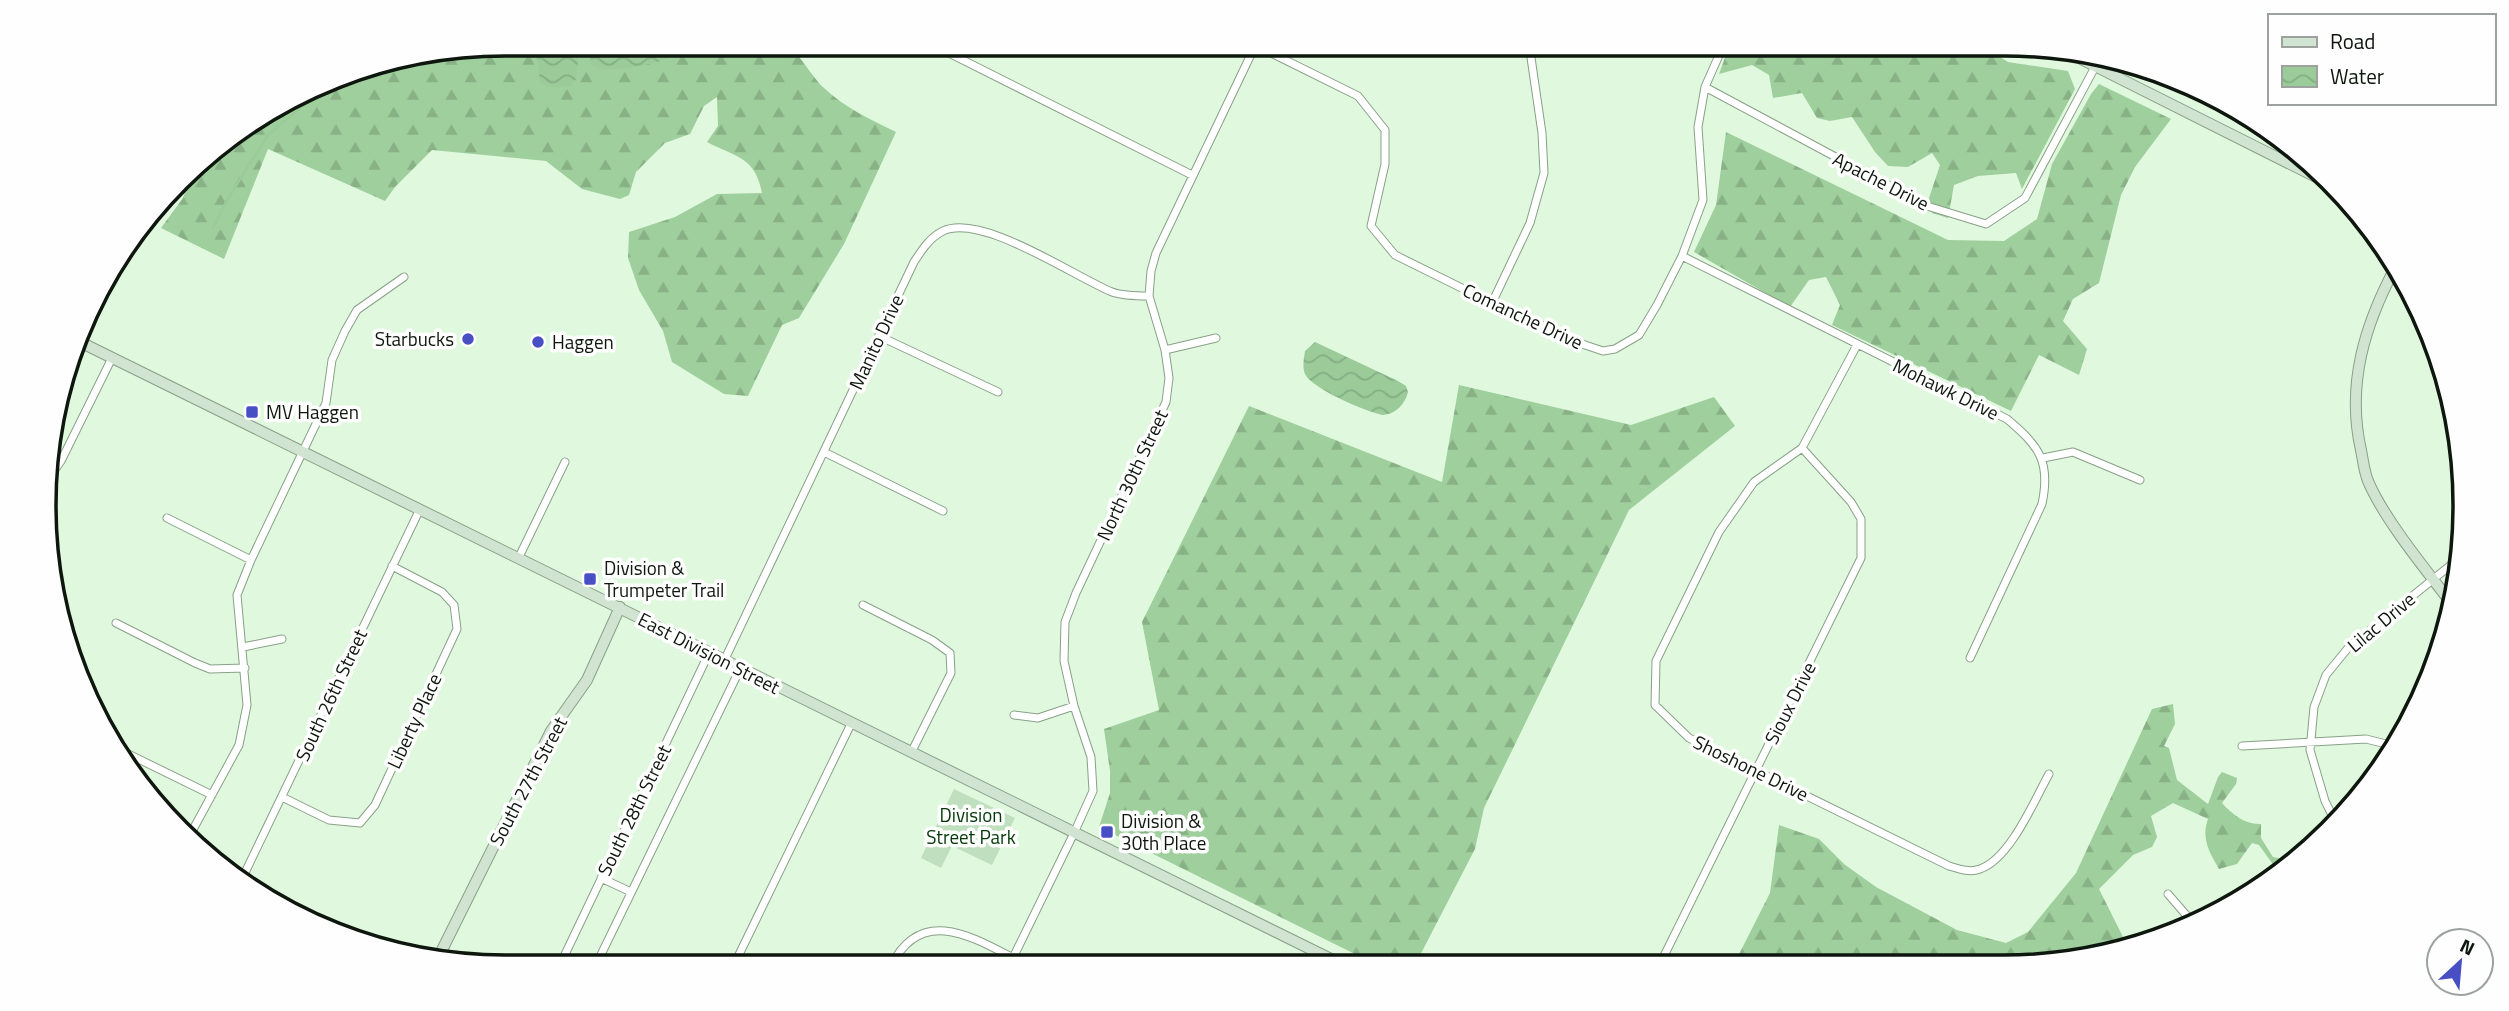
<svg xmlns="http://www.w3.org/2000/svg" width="2509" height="1011" font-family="'Titillium Web',sans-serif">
  <defs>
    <pattern id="forest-firs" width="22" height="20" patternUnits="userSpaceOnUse" patternTransform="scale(1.75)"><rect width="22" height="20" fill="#9fcf9d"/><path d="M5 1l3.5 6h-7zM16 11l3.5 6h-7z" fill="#88b186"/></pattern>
    <pattern id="water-waves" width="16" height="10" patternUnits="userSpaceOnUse" patternTransform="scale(1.75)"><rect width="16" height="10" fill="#9acb99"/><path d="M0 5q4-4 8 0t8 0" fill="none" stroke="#84ae83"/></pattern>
  </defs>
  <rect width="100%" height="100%" fill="#e0f9de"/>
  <path fill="#c0dfbe" d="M 954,789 L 1015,818 L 992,865 L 952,846 L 941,868 L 921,858 Z"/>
  <path fill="url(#forest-firs)" d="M 505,44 L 783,44 C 803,55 808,73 824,88 C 845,108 870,119 896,132 L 844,244 L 799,318 L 782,325 L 748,396 L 724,394 L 672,362 L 663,331 L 639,290 L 628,258 L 629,232 L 675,217 L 717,194 L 762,193 C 755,156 735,157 707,142 L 718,126 L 717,97 L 704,106 L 690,134 L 665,143 L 636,172 L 629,195 L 620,199 L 582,189 L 546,161 L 432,150 L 395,187 L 385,201 L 268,149 L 224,259 L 161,228 L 183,198 L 194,167 L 201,158 L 274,106 L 357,68 Z
    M 1730,44 L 1988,44 L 1989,50 L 2008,62 L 2068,71 L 2075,89 L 2022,189 L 2016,173 L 1978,176 L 1954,185 L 1948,218 L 1932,213 L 1929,198 L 1940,165 L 1932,153 L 1908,167 L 1888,166 L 1875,152 L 1852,117 L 1830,121 L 1817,118 L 1802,93 L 1773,98 L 1769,75 L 1752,65 L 1719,74 Z
    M 2099,84 L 2171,119 L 2135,167 L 2121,195 L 2099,283 L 2073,299 L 2063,321 L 2087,349 L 2079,375 L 2039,355 L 2011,411 L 1832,325 L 1840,305 L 1826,277 L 1809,280 L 1790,307 L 1694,252 L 1716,205 L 1726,132 L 1948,240 L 2004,241 L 2037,219 L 2052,164 L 2091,94 Z
    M 1459,385 L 1631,425 L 1714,397 L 1735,426 L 1629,510 L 1484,808 L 1475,849 L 1415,965 L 1377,965 L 1099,827 L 1110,793 L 1110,771 L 1104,729 L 1159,710 L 1142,622 L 1249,406 L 1442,482 Z
    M 2173,704 L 2175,724 L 2164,746 L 2169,748 L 2177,780 L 2208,804 L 2218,777 L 2222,772 L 2237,778 L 2236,784 L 2222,803 C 2232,814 2245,825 2261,824 L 2261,838 L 2273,857 L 2294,861 L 2269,877 L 2272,863 L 2259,845 L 2252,843 L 2237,864 L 2219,869 C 2209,852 2201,838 2208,819 L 2173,803 L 2151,816 L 2157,837 L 2152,847 L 2133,855 L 2099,889 L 2125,941 L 2133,945 L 2064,963 L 1734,964 L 1770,893 L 1779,825 L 1819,839 L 1844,864 L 1876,887 L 1957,930 L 2006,943 L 2028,932 L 2076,873 L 2152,709 Z"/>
  <path fill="url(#water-waves)" d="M 535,44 L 580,44 L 576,79 L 571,86 L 547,87 L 540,82 Z
    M 593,44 L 654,44 L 674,56 C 659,64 604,75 591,65 L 590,55 Z
    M 1315,342 L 1398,381 L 1406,386 L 1408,392 C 1405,404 1396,414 1383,415 C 1367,412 1312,389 1305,374 C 1302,367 1304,358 1305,351 Z"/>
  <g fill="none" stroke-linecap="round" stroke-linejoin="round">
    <path stroke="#9acb99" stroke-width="2.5" d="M 213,228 L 227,200 L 268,135 L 305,104 L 316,87"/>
    <g stroke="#89a088" stroke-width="9">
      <path id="street" d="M 931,44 L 1192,175
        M 1253,44 L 1358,96 L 1385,130 L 1385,164 L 1371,226 L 1395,255 L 1492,303 L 1585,345 L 1603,351 L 1615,349 L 1639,335 L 1657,305 L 1682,256 L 1703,200 L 1698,127 L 1705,87 L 1724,44
        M 1705,87 L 1927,206 L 1986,224 L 2025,198 L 2095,67 L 2109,61
        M 1682,256 L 2007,419 C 2039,446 2051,461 2042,504 L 1970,658
        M 1492,303 L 1530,223 L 1544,173 L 1542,133 L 1529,44
        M 879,336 L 998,392
        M 1857,345 L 1802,448 L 1754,482 L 1719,532 L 1656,661 L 1655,705 L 1689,738 L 1949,866 C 1959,869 1970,873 1980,869 C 2010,859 2034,801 2049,774
        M 1165,350 L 1216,338
        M 824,452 L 943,511
        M 2043,458 L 2073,452 L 2140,480
        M 49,478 L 61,461 L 112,358
        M 167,518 L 251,560
        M 519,557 L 565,462
        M 863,605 L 932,640 L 950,653 L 951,673 L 911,753
        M 116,623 L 195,663 L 210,669 L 245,668
        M 243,647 L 282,639
        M 724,661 L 914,262 C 922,250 929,238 943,231 C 982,213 1073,276 1112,292 C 1123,296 1137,296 1149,296
        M 1014,715 L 1038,718 L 1074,706
        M 2242,746 L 2366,739 L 2386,744 L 2393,751
        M 114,747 L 212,795
        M 282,797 L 329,820 L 360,823 L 375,805 L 457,629 L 454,605 L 442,592 L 392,566
        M 2335,821 L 2325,801 L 2310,750 L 2314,707 L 2326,675 L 2348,648 L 2462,556
        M 190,835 L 239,745 L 247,705 L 237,595 L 251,560 L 326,403 L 332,360 L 345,331 L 357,310 L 404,277
        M 601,878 L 631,892
        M 241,881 L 420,509
        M 2168,894 L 2194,924
        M 1660,964 L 1861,558 L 1861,519 L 1851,502 L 1802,448
        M 891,966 C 924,899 983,944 1029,966
        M 1009,966 L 1074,833 L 1093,791 L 1091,757 L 1074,706 L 1064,661 L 1065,622 L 1076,593 L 1166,402 L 1169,378 L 1165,350 L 1149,296 L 1151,271 L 1156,253 L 1256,44
        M 559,967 L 709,653
        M 595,967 L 740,669
        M 733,967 L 851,724"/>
    </g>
    <g stroke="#89a088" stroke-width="12">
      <path id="secondary" d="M 2073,55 L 2334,186
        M 2396,266 C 2365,324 2346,384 2361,450 C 2363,460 2364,471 2368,481 C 2384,519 2426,570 2452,604
        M 76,340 L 1343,965
        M 439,956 L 551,731 L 587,680 L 620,607"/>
    </g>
    <use href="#street" stroke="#fff" stroke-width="7"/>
    <use href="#secondary" stroke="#d1e3d1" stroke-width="10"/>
  </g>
  <g fill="#484fc4" stroke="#fefefe" stroke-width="2.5">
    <circle cx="468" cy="339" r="7"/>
    <circle cx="538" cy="342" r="7"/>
    <rect x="245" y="405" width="14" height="14" rx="3.5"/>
    <rect x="583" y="572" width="14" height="14" rx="3.5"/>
    <rect x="1100" y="825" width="14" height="14" rx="3.5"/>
  </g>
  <g text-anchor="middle" stroke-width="7" stroke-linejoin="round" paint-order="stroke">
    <g font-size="19" fill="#0e170e" stroke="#fefefe">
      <text transform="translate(1881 181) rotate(27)" y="7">Apache Drive</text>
      <text transform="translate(1523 316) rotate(25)" y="7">Comanche Drive</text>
      <text transform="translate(876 342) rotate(-65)" y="7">Manito Drive</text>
      <text transform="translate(1946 389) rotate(26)" y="7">Mohawk Drive</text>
      <text transform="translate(1132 475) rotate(-65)" y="7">North 30th Street</text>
      <text transform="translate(2381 622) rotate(-40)" y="7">Lilac Drive</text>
      <text transform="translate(709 653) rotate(27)" y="7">East Division Street</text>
      <text transform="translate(331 695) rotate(-65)" y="7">South 26th Street</text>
      <text transform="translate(1790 703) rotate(-63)" y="7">Sioux Drive</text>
      <text transform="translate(414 721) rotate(-65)" y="7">Liberty Place</text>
      <text transform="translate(1751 768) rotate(26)" y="7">Shoshone Drive</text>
      <text transform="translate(528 781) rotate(-62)" y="7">South 27th Street</text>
      <text transform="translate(634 810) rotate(-64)" y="7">South 28th Street</text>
    </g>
    <g font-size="19" fill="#0e170e" stroke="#fefefe" text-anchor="start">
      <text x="454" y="346" text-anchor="end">Starbucks</text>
      <text x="552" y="349">Haggen</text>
      <text x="266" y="419">MV Haggen</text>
      <text x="604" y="575">Division &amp;<tspan x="604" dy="22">Trumpeter Trail</tspan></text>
      <text x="1121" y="828">Division &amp;<tspan x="1121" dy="22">30th Place</tspan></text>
    </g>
    <g font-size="19" fill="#033808" stroke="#fefefe">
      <text x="971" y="822">Division<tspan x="971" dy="22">Street Park</tspan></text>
    </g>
  </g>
  <path d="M0 0H2509V1011H0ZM505 56H2004A449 449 0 0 1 2453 505V506A449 449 0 0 1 2004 955H505A449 449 0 0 1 56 506V505A449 449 0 0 1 505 56Z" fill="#fefefe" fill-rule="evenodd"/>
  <path fill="none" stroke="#0e170e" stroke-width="3.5" d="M505 56H2004A449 449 0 0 1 2453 505V506A449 449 0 0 1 2004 955H505A449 449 0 0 1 56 506V505A449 449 0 0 1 505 56Z"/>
  <rect x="2268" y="14" width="228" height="91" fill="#fefefe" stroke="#9ea29e" stroke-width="2"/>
  <rect x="2282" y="37" width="35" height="10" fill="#d1e3d1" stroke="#9ea29e" stroke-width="2"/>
  <text x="2330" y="49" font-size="21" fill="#0e170e">Road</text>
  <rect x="2282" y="66" width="35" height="21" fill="url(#water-waves)" stroke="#9ea29e" stroke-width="2"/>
  <text x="2330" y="84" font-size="21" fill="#0e170e">Water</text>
  <g transform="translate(2460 962) rotate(26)"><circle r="33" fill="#fefefe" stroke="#9ea29e" stroke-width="2"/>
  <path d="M0-5L12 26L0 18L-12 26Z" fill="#484fc4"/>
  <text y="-10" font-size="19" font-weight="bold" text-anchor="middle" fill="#0e170e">N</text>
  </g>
</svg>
